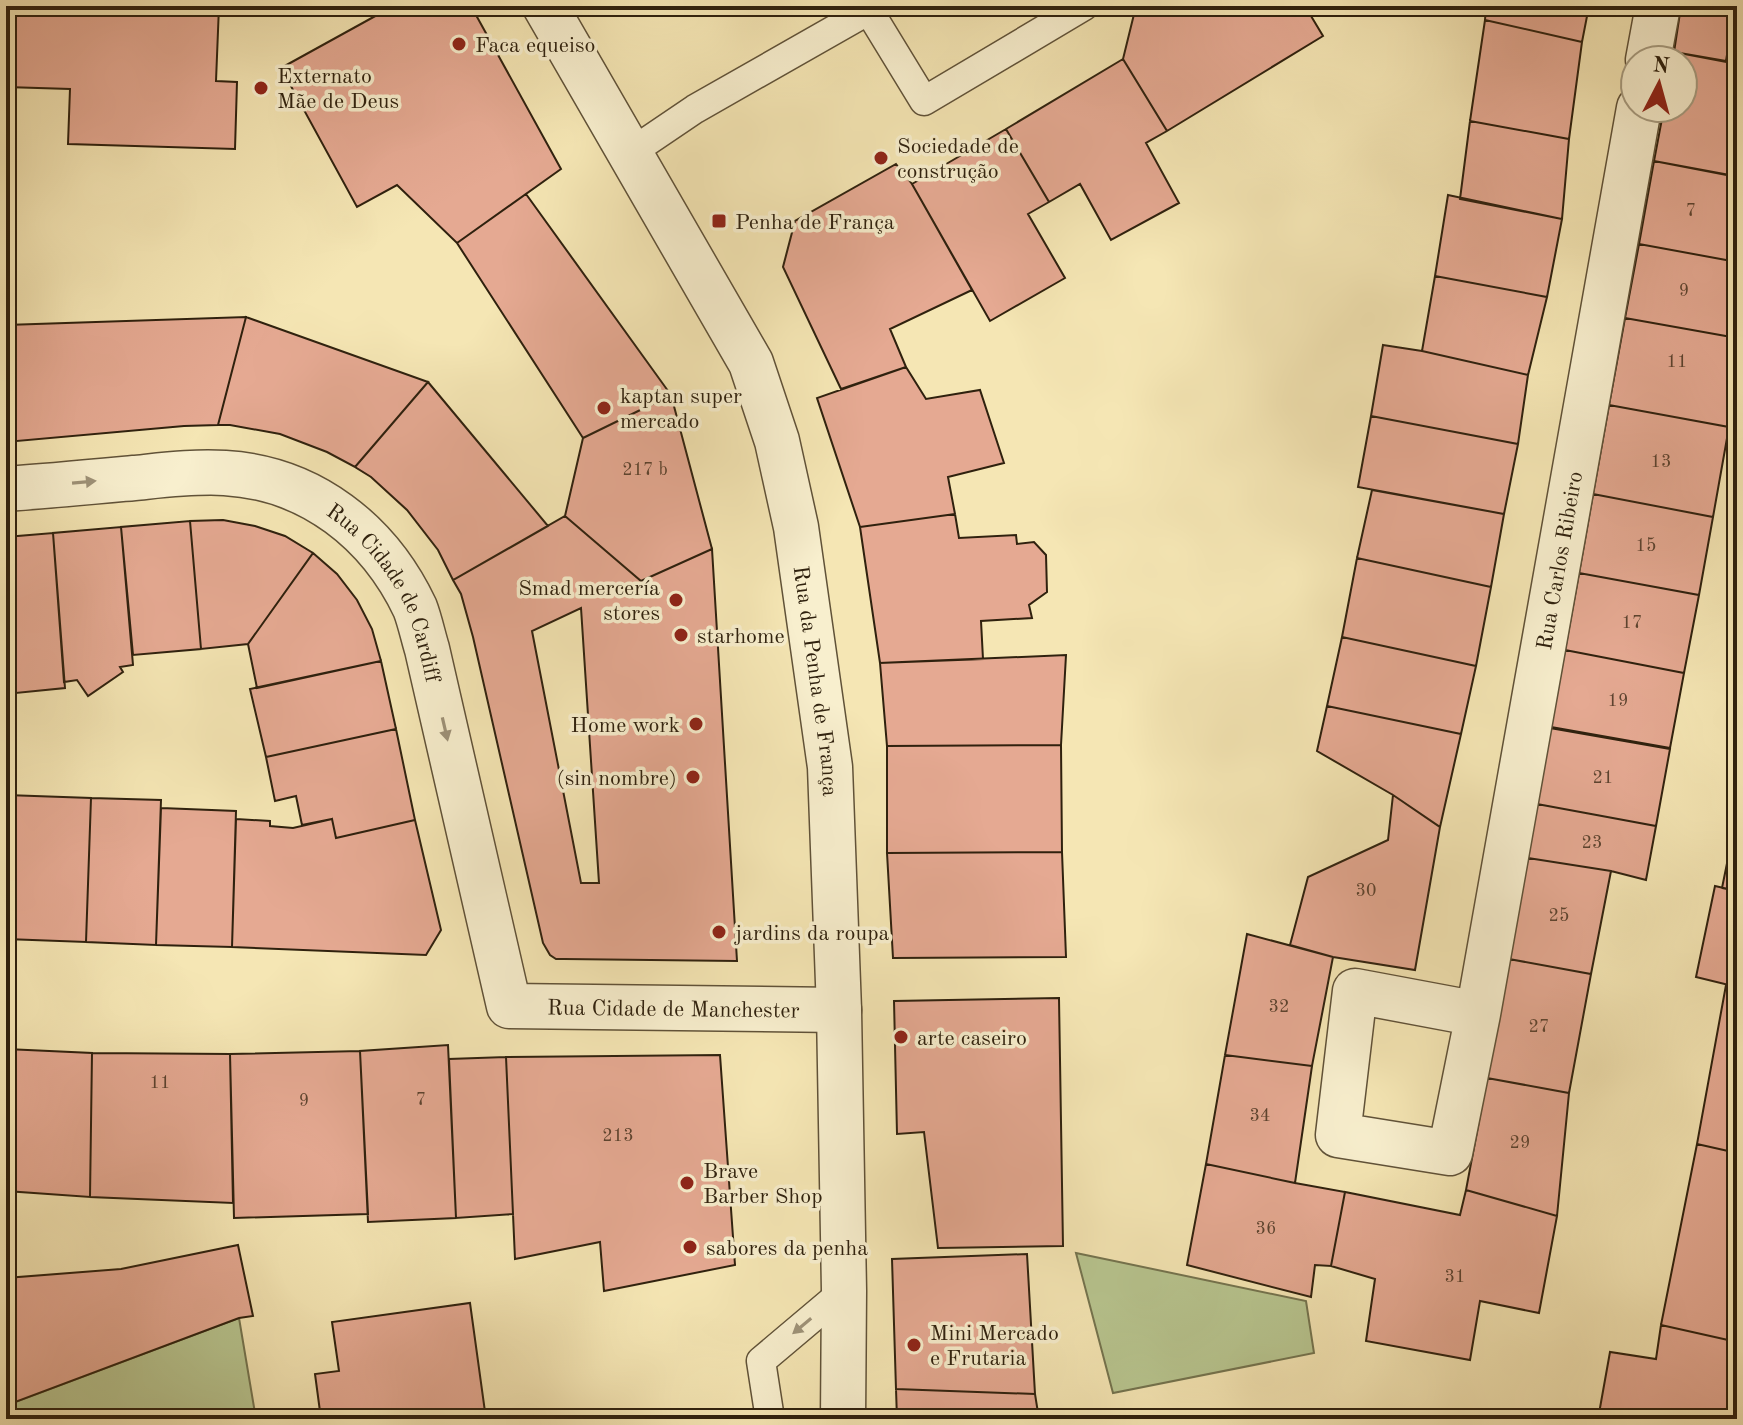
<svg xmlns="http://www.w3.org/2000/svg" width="1743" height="1425" font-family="'Old Standard TT',serif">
  <rect width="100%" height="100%" fill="#f5e6b4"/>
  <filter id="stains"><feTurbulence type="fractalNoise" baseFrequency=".0025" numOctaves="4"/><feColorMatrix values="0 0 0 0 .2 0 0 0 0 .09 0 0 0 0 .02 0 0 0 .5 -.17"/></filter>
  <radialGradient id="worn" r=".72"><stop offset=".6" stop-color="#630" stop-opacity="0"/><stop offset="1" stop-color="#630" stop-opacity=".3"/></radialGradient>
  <path fill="#b8c690" stroke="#74744f" stroke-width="2" d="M 1076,1253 L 1306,1301 L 1314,1353 L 1113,1393 Z
    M 239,1318 L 256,1419 L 12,1419 L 10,1404 Z"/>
  <path fill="#e5a992" stroke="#2f210e" stroke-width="2" fill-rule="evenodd" d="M 6,6 L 219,6 L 216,81 L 237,82 L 235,149 L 68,144 L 70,89 L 6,87 Z
    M 375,6 L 471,6 L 561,169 L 457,243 L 397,185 L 357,207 L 281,68 L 379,14 Z
    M 1136,6 L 1305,6 L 1323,36 L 1167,131 L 1123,59 Z
    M 1486,6 L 1589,6 L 1582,42 L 1485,20 Z
    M 1681,6 L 1735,6 L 1726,61 L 1674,52 Z
    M 1485,20 L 1582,42 L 1569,139 L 1470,121 Z
    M 1674,52 L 1737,64 L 1737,165 L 1735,176 L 1654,161 L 1664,108 L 1683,108 L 1683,60 L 1672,60 Z
    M 1123,59 L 1167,131 L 1146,143 L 1179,203 L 1111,240 L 1080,184 L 1049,202 L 1006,129 Z
    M 1470,121 L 1569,139 L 1562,219 L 1460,199 Z
    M 1006,129 L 1049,202 L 1028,214 L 1065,278 L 990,321 L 912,184 Z
    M 1654,161 L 1737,177 L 1737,262 L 1639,244 Z
    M 896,164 L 912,184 L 972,290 L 890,329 L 906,367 L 841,389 L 783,267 L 795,221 Z
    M 526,194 L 671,395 L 583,438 L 457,243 Z
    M 1448,195 L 1562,219 L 1547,297 L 1435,276 Z
    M 1639,244 L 1737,262 L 1737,338 L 1625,318 Z
    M 1435,276 L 1547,297 L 1528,375 L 1422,351 Z
    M 246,317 L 218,425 L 184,426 L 6,442 L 6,325 Z
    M 246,317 L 428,382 L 355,467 L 327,452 L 280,434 L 230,425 L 218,425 Z
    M 1625,318 L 1737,338 L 1737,383 L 1729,427 L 1609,405 Z
    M 1383,345 L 1422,351 L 1528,375 L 1518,444 L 1371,416 Z
    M 906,367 L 926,399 L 980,390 L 1004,463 L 948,477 L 955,514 L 860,527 L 817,398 Z
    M 428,382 L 548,526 L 453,580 L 438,550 L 407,510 L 371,477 L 355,467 Z
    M 671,395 L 712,549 L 641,581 L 565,516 L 583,438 Z
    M 1609,405 L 1729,427 L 1713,517 L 1593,494 Z
    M 1371,416 L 1518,444 L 1504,514 L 1358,487 Z
    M 1372,490 L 1504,514 L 1491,587 L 1357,558 Z
    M 1593,494 L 1713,517 L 1699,595 L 1579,573 Z
    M 955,514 L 959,538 L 1016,535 L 1017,544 L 1034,542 L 1046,555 L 1047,592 L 1029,605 L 1032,618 L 981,621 L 983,659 L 880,663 L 860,527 Z
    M 565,516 L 641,581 L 712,549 L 737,961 L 564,959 L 556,959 L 550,955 L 543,943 L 473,637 L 461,594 L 453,580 ZM 581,608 L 599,883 L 581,883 L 532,631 Z
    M 223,520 L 255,526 L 285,536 L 313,553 L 248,644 L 201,649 L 190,521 Z
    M 190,521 L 201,649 L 133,655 L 121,527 Z
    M 121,527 L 133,665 L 120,667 L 123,672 L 88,696 L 77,680 L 64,682 L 53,533 Z
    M 53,533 L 65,688 L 6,694 L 6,537 Z
    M 313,553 L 337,574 L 357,600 L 372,629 L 381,661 L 257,688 L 248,644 Z
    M 1357,558 L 1491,587 L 1476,666 L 1342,637 Z
    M 1579,573 L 1699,595 L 1684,673 L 1565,650 Z
    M 1342,637 L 1476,666 L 1461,734 L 1327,706 Z
    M 1565,650 L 1684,673 L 1670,748 L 1551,727 Z
    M 1066,655 L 1061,745 L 887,746 L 880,663 Z
    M 381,661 L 396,729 L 266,757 L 250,689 Z
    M 1737,696 L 1737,743 L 1728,741 Z
    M 1327,706 L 1461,734 L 1440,827 L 1393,795 L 1317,751 Z
    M 1550,728 L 1670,749 L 1656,826 L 1537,804 Z
    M 396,729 L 415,820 L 336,838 L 332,819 L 302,825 L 296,796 L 275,801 L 266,757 Z
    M 1061,745 L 1062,852 L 887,853 L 887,746 Z
    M 6,795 L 91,798 L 86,942 L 6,939 Z
    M 1393,795 L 1440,827 L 1415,970 L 1333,957 L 1290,945 L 1308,877 L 1388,840 Z
    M 91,798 L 161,800 L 156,945 L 86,942 Z
    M 1537,804 L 1656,826 L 1646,880 L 1611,871 L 1528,858 Z
    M 161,808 L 236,811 L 232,947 L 156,945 Z
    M 1737,814 L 1737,891 L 1722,888 Z
    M 236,819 L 270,821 L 270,826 L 293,828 L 332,819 L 336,838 L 415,820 L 441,930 L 426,955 L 232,947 Z
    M 1062,852 L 1066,957 L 893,958 L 887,853 Z
    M 1528,858 L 1611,871 L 1591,974 L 1509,959 Z
    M 1715,886 L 1737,891 L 1737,987 L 1696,977 Z
    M 1247,934 L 1333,957 L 1312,1066 L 1225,1055 Z
    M 1509,959 L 1591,974 L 1569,1093 L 1487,1078 Z
    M 1726,985 L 1737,987 L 1737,1153 L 1697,1144 Z
    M 1059,998 L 1063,1246 L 938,1248 L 924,1132 L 897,1134 L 894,1001 Z
    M 448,1045 L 456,1218 L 368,1222 L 360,1051 Z
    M 6,1049 L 92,1053 L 90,1197 L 6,1191 Z
    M 360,1051 L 368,1214 L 234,1218 L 230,1054 Z
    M 92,1053 L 230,1054 L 233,1203 L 90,1197 Z
    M 720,1055 L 735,1265 L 604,1291 L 600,1242 L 515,1259 L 506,1057 Z
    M 1225,1055 L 1312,1066 L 1295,1183 L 1206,1164 Z
    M 506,1057 L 513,1214 L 456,1218 L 449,1059 Z
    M 1487,1078 L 1569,1093 L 1557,1216 L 1466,1190 Z
    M 1697,1144 L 1737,1153 L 1737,1342 L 1661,1325 Z
    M 1206,1164 L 1295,1183 L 1345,1192 L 1331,1266 L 1315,1265 L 1311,1297 L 1187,1265 Z
    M 1466,1190 L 1557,1216 L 1539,1313 L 1480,1301 L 1470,1360 L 1366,1341 L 1375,1279 L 1331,1266 L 1345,1192 L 1460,1215 Z
    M 238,1245 L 253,1316 L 239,1318 L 10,1404 L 6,1376 L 6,1278 L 121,1269 Z
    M 1027,1254 L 1035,1394 L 896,1389 L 892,1259 Z
    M 470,1303 L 486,1419 L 321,1419 L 315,1374 L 339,1371 L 332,1322 Z
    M 1661,1325 L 1737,1342 L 1737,1390 L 1732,1419 L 1598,1419 L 1610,1352 L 1656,1359 Z
    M 896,1389 L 1035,1394 L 1039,1419 L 897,1419 Z"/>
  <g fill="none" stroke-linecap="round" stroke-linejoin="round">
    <g stroke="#605238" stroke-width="31">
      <path id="lane" d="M 866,6 L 924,101 L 1084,6
        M 630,153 L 695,109 L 869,10
        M 770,1419 L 761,1361 L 844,1291"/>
    </g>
    <g stroke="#605238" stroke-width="47">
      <g id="street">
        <path id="s1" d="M 545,6 L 751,363 L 777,441 L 796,527 L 830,767 L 839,1010 L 844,1291 L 843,1419"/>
        <path d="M 1648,60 L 1658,6"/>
        <path id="s2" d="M 6,489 C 49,486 91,482 134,478 C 164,475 195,471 225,473 C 311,478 379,532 415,608 C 420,621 423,636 427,649 L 509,1006 L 839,1010"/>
        <path id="s3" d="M 1478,1014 L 1355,991 L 1338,1135 L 1450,1153 L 1478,1014 L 1639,108"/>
      </g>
    </g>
    <use href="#lane" stroke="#f8efce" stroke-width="28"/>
    <use href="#street" stroke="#f8efce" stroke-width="44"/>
  </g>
  <defs><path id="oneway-solid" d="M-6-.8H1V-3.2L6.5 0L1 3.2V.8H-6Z" transform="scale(2)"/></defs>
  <g fill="#9e9278">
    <use href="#oneway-solid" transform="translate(84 482) rotate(-5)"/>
    <use href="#oneway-solid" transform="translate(445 729) rotate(77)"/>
    <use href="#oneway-solid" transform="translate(802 1326) rotate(140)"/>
  </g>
  <g fill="#8f2418" stroke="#f8efce" stroke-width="3">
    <circle cx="459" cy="44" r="8"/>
    <circle cx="261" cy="88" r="8"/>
    <circle cx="881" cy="158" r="8"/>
    <rect x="711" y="213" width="16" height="16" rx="4"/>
    <circle cx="604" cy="408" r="8"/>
    <circle cx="676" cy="600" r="8"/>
    <circle cx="681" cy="635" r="8"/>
    <circle cx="696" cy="724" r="8"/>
    <circle cx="693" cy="777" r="8"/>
    <circle cx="719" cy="932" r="8"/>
    <circle cx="901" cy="1037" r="8"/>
    <circle cx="687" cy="1183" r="8"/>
    <circle cx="690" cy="1247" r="8"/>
    <circle cx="914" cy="1345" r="8"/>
  </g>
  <g text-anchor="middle" stroke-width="7" stroke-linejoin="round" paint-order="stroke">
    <g font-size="18" fill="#5c432f">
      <text x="1691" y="216">7</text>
      <text x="1684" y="296">9</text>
      <text x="1677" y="367">11</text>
      <text x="1661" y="467">13</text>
      <text x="645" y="475">217 b</text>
      <text x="1646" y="551">15</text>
      <text x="1632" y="628">17</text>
      <text x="1618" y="706">19</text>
      <text x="1603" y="783">21</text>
      <text x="1592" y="848">23</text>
      <text x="1366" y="896">30</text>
      <text x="1559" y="921">25</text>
      <text x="1279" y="1012">32</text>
      <text x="1539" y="1032">27</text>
      <text x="160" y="1088">11</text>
      <text x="421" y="1105">7</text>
      <text x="304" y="1106">9</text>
      <text x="1260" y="1121">34</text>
      <text x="618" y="1141">213</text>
      <text x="1520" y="1148">29</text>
      <text x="1266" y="1234">36</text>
      <text x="1455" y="1282">31</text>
    </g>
    <g font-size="22" fill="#2f210e" stroke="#f8efce" text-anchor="start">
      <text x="475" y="52">Faca equeiso</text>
      <text x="277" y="83">Externato<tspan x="277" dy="25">Mãe de Deus</tspan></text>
      <text x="897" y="153">Sociedade de<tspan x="897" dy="25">construção</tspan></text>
      <text x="735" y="229">Penha de França</text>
      <text x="620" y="403">kaptan super<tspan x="620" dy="25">mercado</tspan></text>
      <text x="660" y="595" text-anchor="end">Smad mercería<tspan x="660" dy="25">stores</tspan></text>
      <text x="697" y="643">starhome</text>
      <text x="680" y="732" text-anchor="end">Home work</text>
      <text x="677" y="785" text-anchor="end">(sin nombre)</text>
      <text x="735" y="940">jardins da roupa</text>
      <text x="917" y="1045">arte caseiro</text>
      <text x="703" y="1178">Brave<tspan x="703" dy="25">Barber Shop</tspan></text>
      <text x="706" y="1255">sabores da penha</text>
      <text x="930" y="1340">Mini Mercado<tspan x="930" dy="25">e Frutaria</tspan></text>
    </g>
    <g font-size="22" fill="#2f210e" stroke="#f8efce">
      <text dy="8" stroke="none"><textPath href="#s3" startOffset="986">Rua Carlos Ribeiro</textPath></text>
      <text dy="8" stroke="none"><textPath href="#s2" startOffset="436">Rua Cidade de Cardiff</textPath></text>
      <text dy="8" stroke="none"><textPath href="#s1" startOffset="738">Rua da Penha de França</textPath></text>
      <text dy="8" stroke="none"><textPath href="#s2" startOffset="1038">Rua Cidade de Manchester</textPath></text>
    </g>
  </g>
  <rect width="1743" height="1425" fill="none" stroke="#f5e6b4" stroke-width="32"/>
  <rect x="8" y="8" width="1727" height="1409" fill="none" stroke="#2f210e" stroke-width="4"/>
  <rect x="16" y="16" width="1711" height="1393" fill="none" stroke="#2f210e" stroke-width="2"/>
  <g transform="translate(1659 84) rotate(6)"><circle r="38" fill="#f8efce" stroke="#a89d81" stroke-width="2"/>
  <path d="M0-6L14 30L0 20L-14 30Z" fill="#8f2418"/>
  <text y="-12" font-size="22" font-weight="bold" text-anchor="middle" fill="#2f210e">N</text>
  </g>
  <rect width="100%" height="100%" filter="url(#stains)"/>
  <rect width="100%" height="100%" fill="url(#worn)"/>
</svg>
